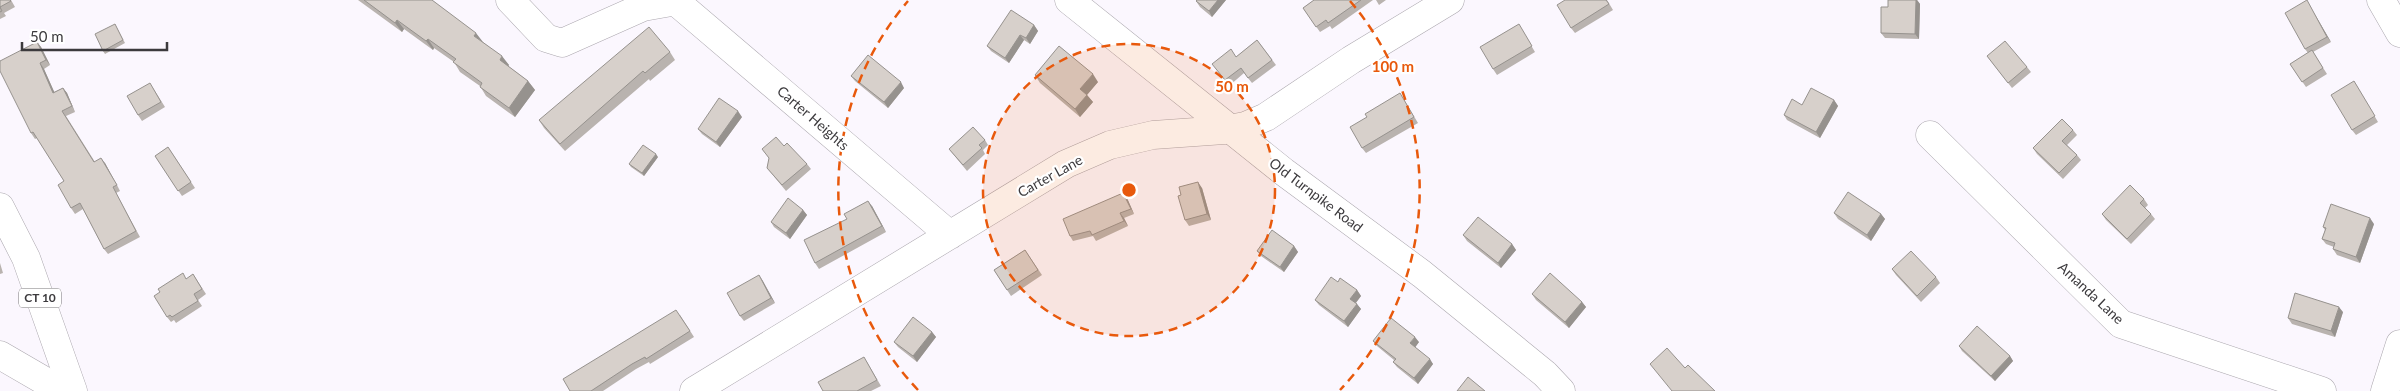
<svg xmlns="http://www.w3.org/2000/svg" width="2400" height="391" font-family="Lato,sans-serif">
  <rect width="100%" height="100%" fill="#fbf7fe"/>
  <g fill="none" stroke-linecap="round" stroke-linejoin="round">
    <g stroke="#aba7ae" stroke-width="29">
      <path id="minor" d="M 510,0 L 546,38 L 562,43 L 643,7 L 677,1
        M 674,0 L 950,235
        M 2381,0 L 2400,33
        M 1930,135 L 2121,324 L 2322,391
        M 0,355 L 62,391
        M 694,391 L 1066,164 L 1110,145 L 1153,135 L 1224,130 L 1245,126 L 1266,117 L 1351,60 L 1450,0
        M 2385,391 L 2400,344"/>
    </g>
    <g stroke="#aba7ae" stroke-width="29">
      <path id="major" d="M 1069,0 L 1284,172 L 1422,274 L 1545,374 L 1561,391"/>
    </g>
    <g stroke="#aba7ae" stroke-width="29">
      <path id="highway" d="M 0,207 L 26,258 L 73,391"/>
    </g>
    <use href="#minor" stroke="#fff" stroke-width="28"/>
    <use href="#major" stroke="#fff" stroke-width="28"/>
    <use href="#highway" stroke="#fff" stroke-width="28"/>
  </g>
  <path fill="#b9b3af" d="M 0,0 L 11,0 L 15,7 L 4,13 L 6,16 L 0,19 Z
    M 358,0 L 432,0 L 483,42 L 509,65 L 508,66 L 528,81 L 535,90 L 515,117 L 486,96 L 480,86 L 460,72 L 454,62 L 434,48 L 433,50 L 404,29 L 402,32 Z
    M 1226,0 L 1212,17 L 1200,7 L 1196,1 Z
    M 1314,0 L 1373,0 L 1332,29 L 1330,26 L 1320,32 L 1303,8 Z
    M 1376,0 L 1386,0 L 1379,5 Z
    M 1565,0 L 1607,0 L 1613,10 L 1575,33 L 1571,28 Z
    M 1888,0 L 1917,0 L 1920,4 L 1919,39 L 1885,38 L 1881,33 L 1888,7 Z
    M 2310,6 L 2331,42 L 2313,52 L 2327,74 L 2306,87 L 2290,64 L 2308,53 L 2305,49 Z
    M 115,24 L 125,43 L 105,54 L 103,51 Z
    M 1034,25 L 1038,31 L 1030,44 L 1024,40 L 1009,63 L 991,51 L 987,46 Z
    M 1522,30 L 1535,52 L 1497,75 L 1493,69 Z
    M 1257,40 L 1276,65 L 1252,83 L 1244,73 L 1229,86 L 1216,69 L 1236,57 Z
    M 37,42 L 41,47 L 50,65 L 44,69 L 54,92 L 63,88 L 67,93 L 75,112 L 66,116 L 95,162 L 105,163 L 120,191 L 116,193 L 140,237 L 108,254 L 104,249 L 83,209 L 75,214 L 71,208 L 64,181 L 37,138 L 35,139 L 31,133 Z
    M 670,52 L 675,60 L 650,81 L 649,79 L 565,151 L 544,128 L 539,120 Z
    M 1987,56 L 2027,67 L 2031,72 L 2012,88 Z
    M 1035,75 L 1098,82 L 1087,95 L 1093,102 L 1080,117 L 1040,83 Z
    M 851,76 L 904,88 L 888,108 L 855,81 Z
    M 2354,81 L 2378,122 L 2356,135 L 2352,130 Z
    M 153,88 L 165,107 L 142,121 L 138,115 Z
    M 1400,93 L 1418,123 L 1366,153 L 1362,148 L 1367,117 Z
    M 1834,100 L 1838,106 L 1820,138 L 1787,120 L 1784,115 L 1802,105 Z
    M 742,117 L 720,147 L 702,134 L 698,129 Z
    M 2073,130 L 2077,135 L 2067,145 L 2077,155 L 2081,160 L 2063,179 L 2037,154 L 2033,148 Z
    M 985,140 L 988,145 L 983,150 L 985,154 L 967,171 L 949,149 Z
    M 784,146 L 807,164 L 811,169 L 786,191 L 767,168 L 769,158 L 762,149 Z
    M 168,147 L 195,188 L 182,196 L 155,156 Z
    M 658,157 L 644,176 L 631,167 L 629,164 Z
    M 1202,188 L 1211,220 L 1189,226 L 1185,220 Z
    M 1123,193 L 1127,198 L 1134,214 L 1124,218 L 1128,226 L 1096,241 L 1093,236 L 1073,241 L 1070,236 Z
    M 2144,199 L 2148,205 L 2145,208 L 2151,214 L 2155,219 L 2131,244 L 2106,220 L 2102,214 Z
    M 872,206 L 886,232 L 819,269 L 815,263 L 847,219 Z
    M 803,210 L 807,215 L 790,239 L 774,227 L 771,222 Z
    M 1834,213 L 1881,214 L 1885,219 L 1871,241 L 1838,219 Z
    M 2374,224 L 2360,263 L 2337,255 L 2333,249 L 2334,247 L 2326,244 L 2322,239 L 2325,230 L 2323,227 Z
    M 1463,235 L 1512,244 L 1516,250 L 1501,268 L 1467,241 Z
    M 1294,246 L 1298,252 L 1284,272 L 1261,256 L 1257,251 Z
    M 1025,250 L 1042,275 L 1011,296 L 994,270 Z
    M 0,263 L 3,273 L 0,274 Z
    M 1892,269 L 1936,277 L 1940,283 L 1921,302 L 1896,275 Z
    M 193,274 L 206,294 L 198,300 L 202,306 L 176,323 L 174,320 L 171,322 L 167,317 L 187,279 Z
    M 759,275 L 775,303 L 744,321 L 740,316 Z
    M 1338,282 L 1357,290 L 1361,296 L 1356,303 L 1361,309 L 1348,327 L 1319,305 L 1315,300 Z
    M 1532,294 L 1582,302 L 1586,307 L 1569,328 L 1536,300 Z
    M 2343,312 L 2335,337 L 2292,324 L 2288,318 Z
    M 680,315 L 694,337 L 650,364 L 649,362 L 636,369 L 603,391 L 570,391 Z
    M 932,332 L 936,337 L 917,362 L 898,347 L 894,342 Z
    M 1373,341 L 1419,342 L 1415,347 L 1433,364 L 1418,384 L 1397,367 L 1393,362 L 1394,360 L 1377,346 Z
    M 1959,346 L 2010,356 L 2013,361 L 1995,381 L 1962,351 Z
    M 867,362 L 881,386 L 871,391 L 823,391 Z"/>
  <path fill="#96928e" d="M 1218,0 L 1226,0 L 1212,17 L 1209,11 Z
    M 1916,0 L 1917,0 L 1920,4 L 1919,39 L 1915,34 Z
    M 2307,0 L 2310,6 L 2331,42 L 2327,37 Z
    M 397,20 L 404,29 L 402,32 L 395,23 Z
    M 1034,25 L 1038,31 L 1030,44 L 1026,38 Z
    M 476,33 L 483,42 L 474,36 Z
    M 1020,35 L 1024,40 L 1009,63 L 1005,58 Z
    M 428,39 L 434,48 L 433,50 L 426,41 Z
    M 37,42 L 41,47 L 50,65 L 46,60 Z
    M 502,56 L 509,65 L 506,69 L 500,60 Z
    M 40,63 L 44,69 L 57,98 L 53,93 Z
    M 1093,74 L 1098,82 L 1086,96 L 1080,89 Z
    M 528,81 L 535,90 L 515,117 L 509,108 Z
    M 901,82 L 904,88 L 888,108 L 884,102 Z
    M 63,88 L 67,93 L 75,112 Z
    M 1087,95 L 1093,102 L 1080,117 L 1075,109 Z
    M 1834,100 L 1838,106 L 1820,138 L 1816,132 Z
    M 738,111 L 742,117 L 720,147 L 716,142 Z
    M 656,154 L 658,157 L 644,176 L 642,173 Z
    M 101,158 L 105,163 L 120,191 L 117,185 Z
    M 1198,182 L 1202,188 L 1211,220 L 1207,214 Z
    M 1123,193 L 1127,198 L 1134,214 L 1131,209 Z
    M 868,201 L 872,206 L 886,232 L 882,226 Z
    M 803,210 L 807,215 L 790,239 L 786,233 Z
    M 1120,213 L 1124,218 L 1128,226 L 1124,221 Z
    M 1881,214 L 1885,219 L 1871,241 L 1867,235 Z
    M 2370,218 L 2374,224 L 2360,263 L 2356,257 Z
    M 1512,244 L 1516,250 L 1501,268 L 1498,263 Z
    M 1294,246 L 1298,252 L 1284,272 L 1280,267 Z
    M 759,275 L 763,281 L 775,303 L 771,298 Z
    M 1357,290 L 1361,296 L 1354,305 L 1350,299 Z
    M 1582,302 L 1586,307 L 1569,328 L 1565,322 Z
    M 1357,304 L 1361,309 L 1348,327 L 1344,321 Z
    M 2339,307 L 2343,312 L 2335,337 L 2331,331 Z
    M 932,332 L 936,337 L 917,362 L 913,356 Z
    M 1415,337 L 1419,342 L 1414,349 L 1410,343 Z
    M 2010,356 L 2013,361 L 1995,381 L 1991,376 Z
    M 1430,359 L 1433,364 L 1418,384 L 1414,378 Z"/>
  <path fill="#d7d0cb" stroke="#96928e" d="M 0,0 L 10,0 L 11,1 L 0,7 L 2,11 L 0,12 Z
    M 364,0 L 432,0 L 476,33 L 474,36 L 502,56 L 500,60 L 528,81 L 509,108 L 480,87 L 482,83 L 453,62 L 456,59 L 428,39 L 426,41 L 397,20 L 395,23 Z
    M 1197,0 L 1218,0 L 1209,11 L 1196,1 Z
    M 1314,0 L 1361,0 L 1328,23 L 1326,20 L 1316,27 L 1303,8 Z
    M 1565,0 L 1606,0 L 1609,4 L 1571,28 L 1557,5 Z
    M 1888,0 L 1916,0 L 1915,34 L 1881,33 L 1881,7 L 1888,7 Z
    M 2307,0 L 2327,37 L 2305,49 L 2285,13 Z
    M 1011,10 L 1034,25 L 1026,38 L 1020,35 L 1005,58 L 987,46 Z
    M 115,24 L 123,40 L 103,51 L 95,34 Z
    M 1519,24 L 1532,46 L 1493,69 L 1480,47 Z
    M 649,27 L 670,52 L 645,73 L 643,71 L 560,144 L 539,120 Z
    M 1257,40 L 1272,60 L 1248,78 L 1241,68 L 1225,80 L 1212,64 L 1231,49 L 1236,57 Z
    M 2005,41 L 2027,67 L 2008,83 L 1987,56 Z
    M 37,42 L 46,60 L 40,63 L 53,93 L 63,88 L 72,106 L 62,111 L 94,162 L 101,158 L 117,185 L 113,187 L 136,231 L 104,249 L 80,203 L 71,208 L 58,185 L 64,181 L 33,132 L 31,133 L 0,71 L 0,61 Z
    M 1059,46 L 1093,74 L 1080,89 L 1087,95 L 1075,109 L 1035,75 Z
    M 2312,50 L 2323,68 L 2302,82 L 2290,64 Z
    M 868,55 L 901,82 L 884,102 L 851,76 Z
    M 2354,81 L 2375,116 L 2352,130 L 2331,95 Z
    M 150,83 L 161,102 L 138,115 L 127,96 Z
    M 1811,88 L 1834,100 L 1816,132 L 1784,115 L 1792,99 L 1802,105 Z
    M 1400,93 L 1414,117 L 1362,148 L 1350,127 L 1367,117 L 1365,114 Z
    M 719,98 L 738,111 L 716,142 L 698,129 Z
    M 2062,119 L 2073,130 L 2062,141 L 2077,155 L 2059,173 L 2033,148 Z
    M 973,127 L 985,140 L 979,145 L 982,148 L 963,165 L 949,149 Z
    M 776,137 L 784,146 L 787,143 L 807,164 L 782,185 L 767,168 L 769,158 L 762,149 Z
    M 643,145 L 656,154 L 642,173 L 629,164 Z
    M 168,147 L 191,182 L 178,191 L 155,156 Z
    M 1198,182 L 1207,214 L 1185,220 L 1178,196 L 1181,195 L 1179,187 Z
    M 2130,185 L 2144,199 L 2140,203 L 2151,214 L 2127,239 L 2102,214 Z
    M 1848,192 L 1881,214 L 1867,235 L 1834,213 Z
    M 1123,193 L 1131,209 L 1120,213 L 1124,221 L 1092,235 L 1090,231 L 1070,236 L 1063,219 Z
    M 788,198 L 803,210 L 786,233 L 771,222 Z
    M 868,201 L 882,226 L 815,263 L 804,240 L 847,219 L 844,214 Z
    M 2331,204 L 2370,218 L 2356,257 L 2333,249 L 2335,243 L 2322,239 L 2326,228 L 2323,227 Z
    M 1478,217 L 1512,244 L 1498,263 L 1463,235 Z
    M 1272,230 L 1294,246 L 1280,267 L 1257,251 Z
    M 1025,250 L 1038,270 L 1007,290 L 994,270 Z
    M 1911,251 L 1936,277 L 1917,296 L 1892,269 Z
    M 183,273 L 186,279 L 193,274 L 202,289 L 194,294 L 198,301 L 172,317 L 170,315 L 167,317 L 154,296 L 160,292 L 158,289 Z
    M 1550,273 L 1582,302 L 1565,322 L 1532,294 Z
    M 759,275 L 771,298 L 740,316 L 727,293 Z
    M 1331,277 L 1338,282 L 1340,278 L 1357,290 L 1350,299 L 1357,304 L 1344,321 L 1315,300 Z
    M 2295,293 L 2339,307 L 2331,331 L 2288,318 Z
    M 676,310 L 690,331 L 646,359 L 645,357 L 632,364 L 591,391 L 570,391 L 563,379 Z
    M 913,317 L 932,332 L 913,356 L 894,342 Z
    M 1391,318 L 1415,337 L 1410,343 L 1430,359 L 1414,378 L 1393,362 L 1396,359 L 1373,341 Z
    M 1977,326 L 2010,356 L 1991,376 L 1959,346 Z
    M 1667,348 L 1685,368 L 1688,365 L 1715,391 L 1672,391 L 1650,364 Z
    M 864,357 L 877,380 L 857,391 L 823,391 L 818,382 Z
    M 1468,377 L 1485,391 L 1457,391 Z"/>
  <circle cx="1129" cy="190" r="146" fill="#e8590c" fill-opacity=".12"/>
  <g fill="none" stroke="#e8590c" stroke-width="2.5" stroke-dasharray="9 6">
    <circle cx="1129" cy="190" r="146"/>
    <path d="M918 390A291 291 0 0 1 908 1M1350 1A291 291 0 0 1 1340 390"/>
  </g>
  <g text-anchor="middle" stroke-width="4.5" stroke-linejoin="round" paint-order="stroke">
    <rect fill="#fff" stroke="#767577" stroke-width="1" x="19" y="288.5" width="42" height="19" rx="4"/>
    <g font-size="12" font-weight="bold" fill="#3c3a3d">
      <text x="40" y="302">CT 10</text>
    </g>
    <g font-size="14" fill="#3c3a3d" stroke="#fff">
      <text transform="translate(813 118) rotate(41)" y="5">Carter Heights</text>
      <text transform="translate(1050 176) rotate(-29)" y="5">Carter Lane</text>
      <text transform="translate(1316 195) rotate(37)" y="5">Old Turnpike Road</text>
      <text transform="translate(2091 293) rotate(43)" y="5">Amanda Lane</text>
    </g>
  </g>
  <circle cx="1129" cy="190" r="8" fill="#e8590c" stroke="#fff" stroke-width="2.5"/>
  <g font-size="15" text-anchor="middle" font-weight="bold" fill="#e8590c" stroke="#fff" stroke-width="4.5" stroke-linejoin="round" paint-order="stroke">
    <text x="1393" y="72">100 m</text>
    <text x="1232" y="92">50 m</text>
  </g>
  <path d="M22 42v8h145v-8" fill="none" stroke="#3c3a3d" stroke-width="2.5"/>
  <text x="30" y="42" font-size="15" fill="#3c3a3d" stroke="#ffffff" stroke-width="4" paint-order="stroke">50 m</text>
</svg>
